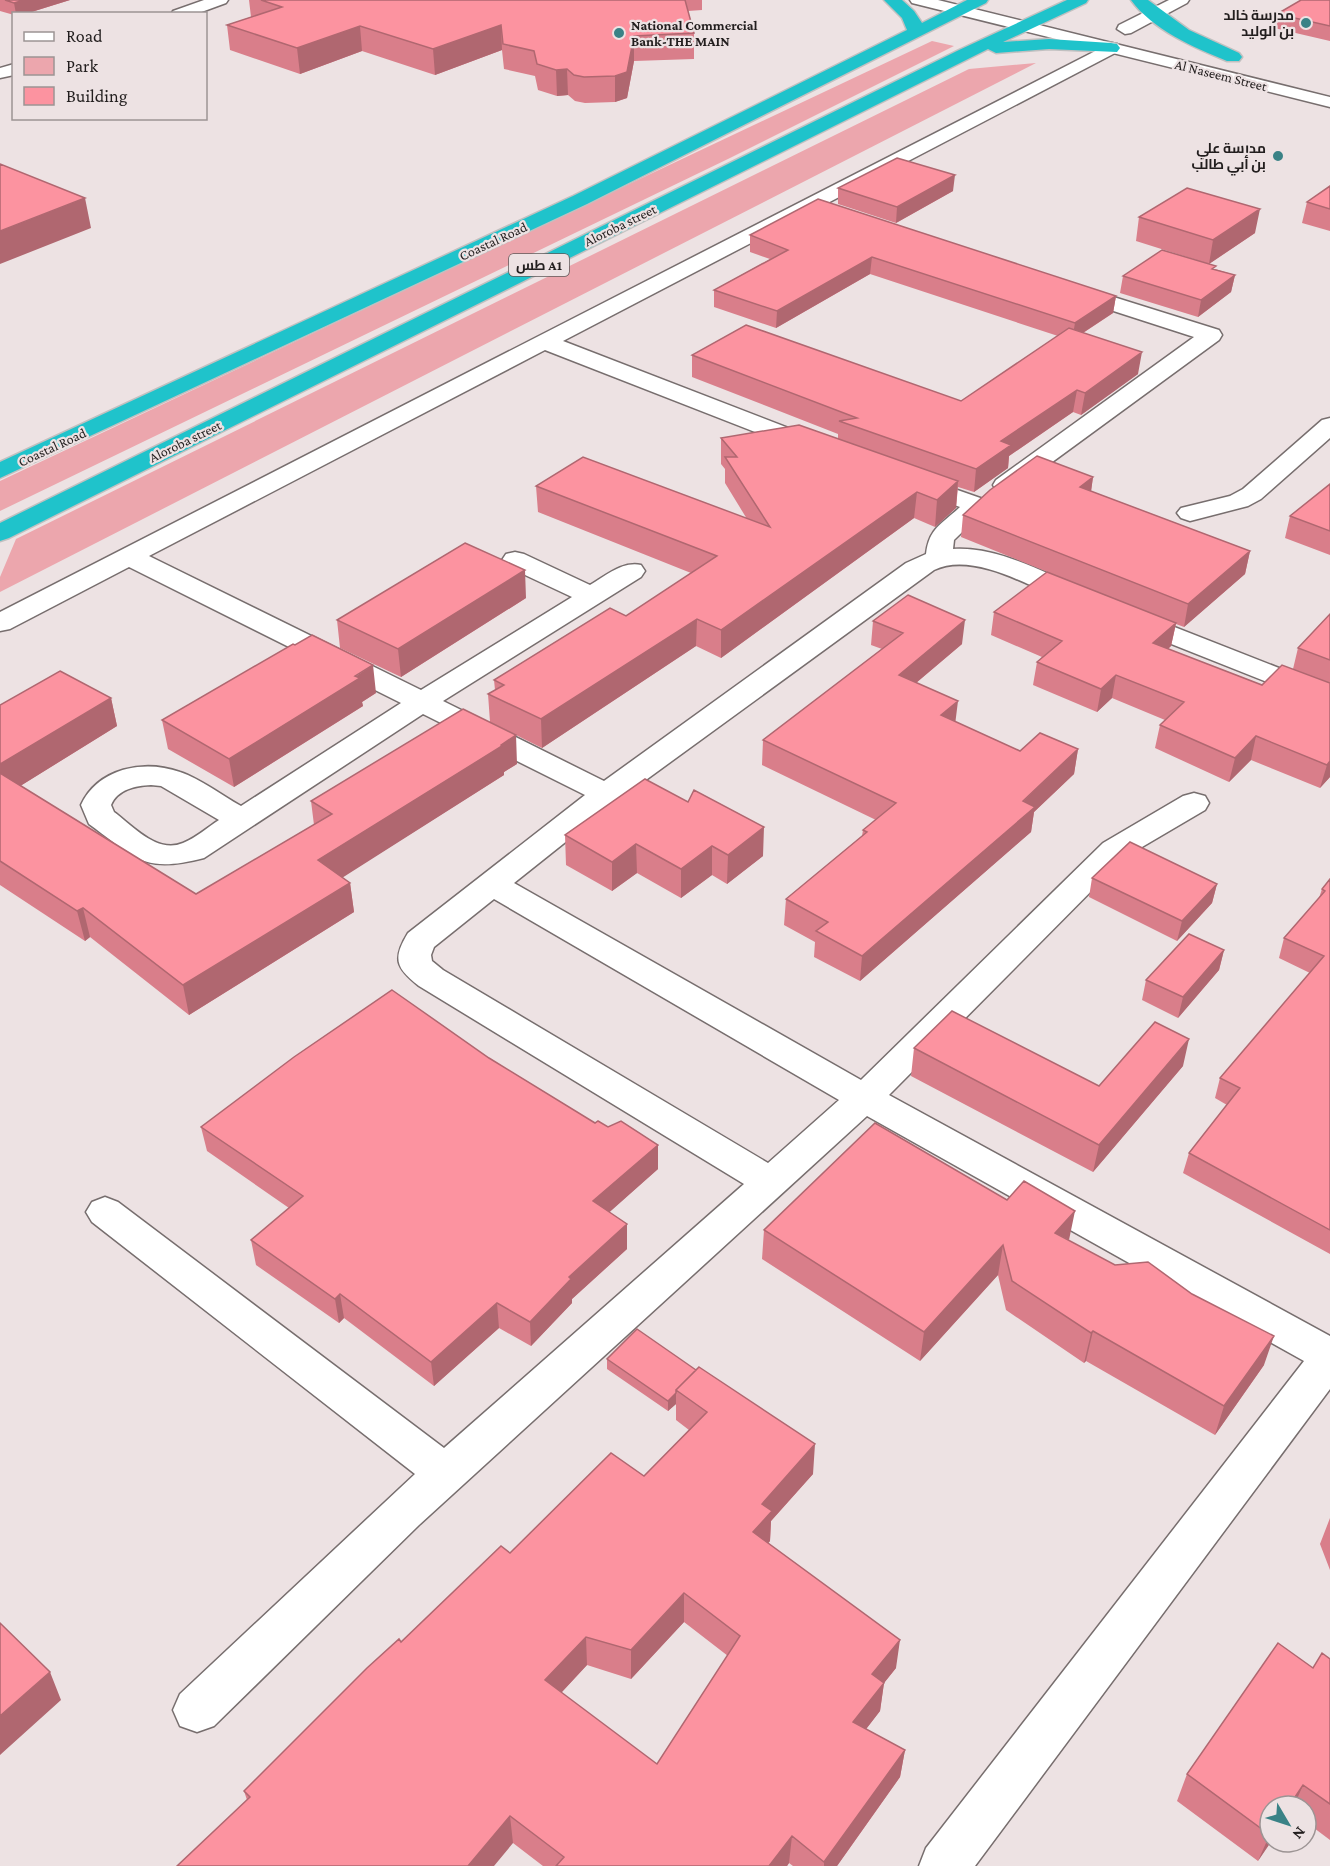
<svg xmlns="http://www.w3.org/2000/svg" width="1330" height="1866" font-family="'Crimson Pro',Cairo,serif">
  <rect width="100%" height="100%" fill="#ede2e3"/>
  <path fill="#eca6ad" d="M 932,41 L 954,46 L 730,158 L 0,511 L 0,481 Z
    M 1036,63 L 0,592 L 0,577 L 16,539 L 969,69 Z"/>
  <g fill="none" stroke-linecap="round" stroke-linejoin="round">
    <g stroke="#776e6e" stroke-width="3">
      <path id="street" d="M 1169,0 L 1189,0 L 1187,3 L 1131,33 L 1125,34 L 1117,29 L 1119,25 Z
        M 1111,43 L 1117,44 L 1120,48 L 1117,52 L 563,341 L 822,441 L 825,446 L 822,451 L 813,453 L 804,451 L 545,350 L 149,556 L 421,690 L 572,597 L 506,566 L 502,560 L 506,554 L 515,552 L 524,554 L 590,585 C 606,576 622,561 641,565 L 645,571 L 641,577 L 443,701 L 604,781 L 906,563 L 926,554 C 929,528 942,524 960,507 L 905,488 L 902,483 L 905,478 L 914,476 L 923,478 L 986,500 L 990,505 L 954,540 L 953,549 C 999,546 1046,574 1088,591 L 1091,597 L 1088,603 L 1078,605 L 1068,603 C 1032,587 973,551 934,570 L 617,801 L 514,883 L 861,1080 L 1103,843 L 1183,796 L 1194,793 L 1205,796 L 1209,803 L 1205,810 L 1125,857 L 889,1095 L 1330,1336 L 1330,1389 L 975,1866 L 919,1866 L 926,1848 L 1304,1361 L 867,1116 L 419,1525 L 214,1726 L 197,1732 L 180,1726 L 173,1710 L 180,1694 L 415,1474 L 92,1222 L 86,1212 L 92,1202 L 105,1197 L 118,1202 L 444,1448 L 744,1184 L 419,986 C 396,968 392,959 408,933 L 585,795 L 423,714 L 204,858 C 143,874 136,858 89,824 L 81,805 C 98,768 144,759 180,772 C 201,779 221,795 241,806 L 401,703 L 129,567 L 10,629 L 0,631 L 0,612 ZM 151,785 L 161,786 L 219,820 C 208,827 196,838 183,843 C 157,854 133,826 114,812 L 111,805 C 118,789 135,786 151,785 ZM 494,899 L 839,1100 L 768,1163 L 443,970 L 432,961 L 431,955 L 434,947 Z
        M 1072,284 L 1219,330 L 1222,335 L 1219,340 L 1014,490 L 1005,492 L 996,490 L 993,485 L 996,480 L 1194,337 L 1064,295 L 1061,290 L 1064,285 Z
        M 1330,418 L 1330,438 L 1261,499 L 1248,506 L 1190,521 L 1181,518 L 1177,513 L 1181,508 L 1230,496 L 1243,489 L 1322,420 Z
        M 1131,610 L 1330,688 L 1330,707 L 1121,624 L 1117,618 L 1121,612 Z"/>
    </g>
    <g stroke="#776e6e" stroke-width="3">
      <path id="secondary" d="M 204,0 L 228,0 L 226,3 L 196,14 L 171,14 L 173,11 Z
        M 910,0 L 938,0 L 1330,97 L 1330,107 L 912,3 Z
        M 14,64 L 14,75 L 0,78 L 0,68 Z"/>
    </g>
    <g stroke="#c1c0c0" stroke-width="3">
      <path id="highway" d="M 884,0 L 902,0 L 914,11 L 922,23 L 967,0 L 988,0 L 986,3 L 587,204 L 0,478 L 0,462 L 573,196 L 907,30 L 902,18 Z
        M 1067,0 L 1088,0 L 1086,3 L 1003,42 L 1049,39 L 1111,43 L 1117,44 L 1120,48 L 1117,52 L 1049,49 L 996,53 L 988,49 L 9,538 L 0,541 L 0,523 L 959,50 Z
        M 1131,0 L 1148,0 L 1189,30 L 1239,53 L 1242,57 L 1239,61 L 1227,61 C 1193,47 1153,30 1131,0 Z"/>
    </g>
    <use href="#street" fill="#fff" fill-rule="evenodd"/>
    <use href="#secondary" fill="#fff" fill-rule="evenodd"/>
    <use href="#highway" fill="#1fc3cb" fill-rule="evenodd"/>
  </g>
  <path fill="#d97e8a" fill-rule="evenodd" d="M 0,0 L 70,0 L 25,14 L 14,14 L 14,15 L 0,11 Z
    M 249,0 L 702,0 L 702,10 L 688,11 L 694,33 L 694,59 L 634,61 L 627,98 L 615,102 L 585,103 L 575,101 L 568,95 L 557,96 L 538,90 L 535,76 L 504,69 L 502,50 L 435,75 L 362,51 L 300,74 L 230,50 L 227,25 L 251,17 Z
    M 1330,0 L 1330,41 L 1274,28 L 1277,14 Z
    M 1330,186 L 1330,231 L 1302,223 L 1307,202 Z
    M 838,188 L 953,191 L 896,223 L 838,204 Z
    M 1139,217 L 1255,233 L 1209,264 L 1136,241 Z
    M 750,235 L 1116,296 L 1113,313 L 1083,333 L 1138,374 L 1081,415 L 1073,412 L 1009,456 L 1008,468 L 974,492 L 958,487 L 956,508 L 935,527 L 914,518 L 721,658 L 696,646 L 542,748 L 490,722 L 488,694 L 495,690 L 494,680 L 626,616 L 691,573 L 538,512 L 536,486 L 747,519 L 725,483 L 725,469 L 721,464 L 721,438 L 838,438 L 838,434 L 692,377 L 692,355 L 961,401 L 1058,336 L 870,274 L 776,328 L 714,307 L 714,290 L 770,259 L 750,252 Z
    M 1215,269 L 1235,275 L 1231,292 L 1198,317 L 1120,293 L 1123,276 Z
    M 1093,477 L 1091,491 L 1250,551 L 1245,574 L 1184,627 L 1176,624 L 1171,646 L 1168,649 L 1262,685 L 1293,669 L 1298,648 L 1330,614 L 1330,777 L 1320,788 L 1251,760 L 1229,782 L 1155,748 L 1160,725 L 1165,720 L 1112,698 L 1097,712 L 1033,685 L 1037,662 L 1042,657 L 991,635 L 994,612 L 1087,588 L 961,537 L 963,515 Z
    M 1330,484 L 1330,555 L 1285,538 L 1290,516 Z
    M 526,598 L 401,677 L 340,648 L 337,620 Z
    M 873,621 L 962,644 L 916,683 L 955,722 L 1020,751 L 1078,749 L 1074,774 L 1034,812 L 1031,832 L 860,981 L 814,957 L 815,942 L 784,925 L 786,899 L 862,836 L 863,830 L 876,820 L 762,765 L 763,740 L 882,649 L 871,645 Z
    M 376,693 L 362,702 L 363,706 L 234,787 L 168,749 L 162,720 Z
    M 111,698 L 117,726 L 20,786 L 196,894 L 314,825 L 311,801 L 517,764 L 504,772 L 504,775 L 342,877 L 350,883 L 354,912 L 189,1015 L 90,937 L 85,941 L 0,885 L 0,705 Z
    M 645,779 L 763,856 L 727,884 L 712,875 L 681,898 L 637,873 L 612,891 L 566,865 L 565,835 Z
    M 1092,878 L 1217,884 L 1212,903 L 1177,941 L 1089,897 Z
    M 1330,879 L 1330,1254 L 1183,1173 L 1189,1153 L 1227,1105 L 1215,1098 L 1220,1078 L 1310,973 L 1279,958 L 1284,938 L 1319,898 L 1322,889 Z
    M 1224,950 L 1219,970 L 1178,1018 L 1142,1000 L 1146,980 Z
    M 914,1048 L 1099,1086 L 1183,1066 L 1093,1172 L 911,1076 Z
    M 489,1058 L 595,1123 L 658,1145 L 658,1169 L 609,1212 L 627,1224 L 627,1249 L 572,1299 L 572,1303 L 531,1346 L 499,1328 L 434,1386 L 344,1318 L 339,1323 L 256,1265 L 251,1240 L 289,1208 L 207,1151 L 201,1127 Z
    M 764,1230 L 1069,1241 L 1264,1365 L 1215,1435 L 1086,1361 L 1084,1363 L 1006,1310 L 998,1275 L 920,1361 L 762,1259 Z
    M 637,1329 L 813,1474 L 771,1521 L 770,1541 L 768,1543 L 896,1668 L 884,1683 L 880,1711 L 866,1729 L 905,1750 L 900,1777 L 837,1866 L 793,1866 L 789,1863 L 787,1866 L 543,1866 L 513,1843 L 247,1800 L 244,1791 L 401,1642 L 510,1553 L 644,1476 L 689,1430 L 676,1420 L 676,1404 L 668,1411 L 607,1369 L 607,1359 ZM 684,1622 L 728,1656 L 657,1764 L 561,1693 L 587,1665 L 631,1679 Z
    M 1330,1518 L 1330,1570 L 1320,1544 Z
    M 1330,1659 L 1330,1840 L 1306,1822 L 1306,1806 L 1270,1806 L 1270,1842 L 1258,1861 L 1177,1801 L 1187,1774 L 1313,1668 Z"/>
  <path fill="#b06770" d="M 24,0 L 70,0 L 25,14 L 16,14 L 14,3 Z
    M 501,25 L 502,50 L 435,75 L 433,49 Z
    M 360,26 L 362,51 L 300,74 L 297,48 Z
    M 634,36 L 634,61 L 627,98 L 615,102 L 615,76 Z
    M 567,69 L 568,95 L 557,96 L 556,70 Z
    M 955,175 L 953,191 L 896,223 L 897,207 Z
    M 85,198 L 91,228 L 0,264 L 0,231 Z
    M 1260,209 L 1255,233 L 1209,264 L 1213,240 Z
    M 872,257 L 870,274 L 776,328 L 777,311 Z
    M 1235,275 L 1231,292 L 1198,317 L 1201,300 Z
    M 1116,296 L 1113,313 L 1072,340 L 1075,323 Z
    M 1142,352 L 1138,374 L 1081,415 L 1085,393 Z
    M 1077,390 L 1073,412 L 1009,456 L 1008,468 L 974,492 L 976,469 L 1001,441 Z
    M 1093,477 L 1090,499 L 1080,487 Z
    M 958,481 L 956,508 L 935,527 L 937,500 Z
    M 917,492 L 914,518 L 721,658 L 721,630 Z
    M 1250,551 L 1245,574 L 1184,627 L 1188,604 Z
    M 525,570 L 526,598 L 401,677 L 398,649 Z
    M 697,619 L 696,646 L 542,748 L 541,719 Z
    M 965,620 L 962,644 L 897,699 L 899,675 Z
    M 1176,623 L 1171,646 L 1149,666 L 1153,643 Z
    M 373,665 L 376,693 L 362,702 L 363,706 L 234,787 L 229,759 Z
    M 1116,675 L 1112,698 L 1097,712 L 1101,689 Z
    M 111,698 L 117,726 L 1,798 L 0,795 L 0,764 Z
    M 958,701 L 955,725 L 941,715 Z
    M 516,735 L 517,764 L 504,772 L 504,775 L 323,890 L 318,860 Z
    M 1256,736 L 1251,760 L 1229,782 L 1235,758 Z
    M 1078,749 L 1074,774 L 1034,812 L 1031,832 L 860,981 L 862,956 Z
    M 1330,761 L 1330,777 L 1320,788 L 1327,765 Z
    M 764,827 L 763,856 L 727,884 L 728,855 Z
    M 636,844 L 637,873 L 612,891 L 612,862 Z
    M 712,846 L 712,875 L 681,898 L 681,869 Z
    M 350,883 L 354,912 L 189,1015 L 183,985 Z
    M 1217,884 L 1212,903 L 1177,941 L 1182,921 Z
    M 83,908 L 90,937 L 85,941 L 77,911 Z
    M 1224,950 L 1219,970 L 1178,1018 L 1183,997 Z
    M 1189,1039 L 1183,1066 L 1093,1172 L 1099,1145 Z
    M 658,1145 L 658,1169 L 594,1226 L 593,1201 Z
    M 1075,1211 L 1069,1240 L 1055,1233 Z
    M 627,1224 L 627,1249 L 572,1299 L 572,1303 L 531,1346 L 530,1322 L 569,1277 Z
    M 1003,1245 L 998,1275 L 920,1361 L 924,1332 Z
    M 340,1294 L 344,1318 L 339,1323 L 335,1299 Z
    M 497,1303 L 499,1328 L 434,1386 L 431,1362 Z
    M 1093,1331 L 1086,1361 L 1084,1363 L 1091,1333 Z
    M 1274,1336 L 1264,1365 L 1215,1435 L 1224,1406 Z
    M 676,1393 L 676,1404 L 668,1411 L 668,1401 Z
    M 815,1444 L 813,1474 L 771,1521 L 770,1541 L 752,1562 L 753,1532 L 762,1504 Z
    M 684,1593 L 684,1622 L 631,1679 L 631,1650 Z
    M 586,1637 L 587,1665 L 547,1708 L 545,1680 Z
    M 900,1640 L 896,1668 L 884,1683 L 880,1711 L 850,1750 L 853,1722 L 872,1674 Z
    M 50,1672 L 61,1700 L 0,1755 L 0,1716 Z
    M 905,1750 L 900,1777 L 837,1866 L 824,1866 L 824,1862 Z
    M 1303,1785 L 1294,1806 L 1289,1806 Z
    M 510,1816 L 513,1843 L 494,1866 L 468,1866 Z
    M 1270,1834 L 1271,1842 L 1258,1861 Z
    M 792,1836 L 789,1863 L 787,1866 L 769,1866 Z"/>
  <path fill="#fc93a0" stroke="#b06770" stroke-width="1.5" fill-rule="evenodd" d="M 5,0 L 24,0 L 14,3 Z
    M 261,0 L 685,0 L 694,33 L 634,36 L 627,72 L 615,76 L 584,77 L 574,75 L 567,69 L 556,70 L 537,64 L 534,51 L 503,44 L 501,25 L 433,49 L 360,26 L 297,48 L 227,25 L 282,7 Z
    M 1301,0 L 1330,0 L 1330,26 L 1277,14 Z
    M 897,158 L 955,175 L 897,207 L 838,188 Z
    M 0,164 L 85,198 L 0,231 Z
    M 1330,186 L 1330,209 L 1307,202 Z
    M 1187,188 L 1260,209 L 1213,240 L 1139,217 Z
    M 818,199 L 1116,296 L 1075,323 L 872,257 L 777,311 L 714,290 L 788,250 L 750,235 Z
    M 1162,250 L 1216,266 L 1212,269 L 1235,275 L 1201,300 L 1123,276 Z
    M 746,325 L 961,401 L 1069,328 L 1142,352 L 1085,393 L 1077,390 L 1001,441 L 1011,445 L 976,469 L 839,421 L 857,418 L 692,355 Z
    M 799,425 L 958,481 L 937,500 L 917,492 L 721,630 L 697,619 L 541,719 L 488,694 L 504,685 L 494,680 L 610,608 L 626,616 L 717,556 L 536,486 L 583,457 L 770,527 L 725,457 L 737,457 L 721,438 Z
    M 1037,456 L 1093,477 L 1080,487 L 1250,551 L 1188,604 L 963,515 L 990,490 Z
    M 1330,484 L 1330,531 L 1290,516 Z
    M 465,543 L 525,570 L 398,649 L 337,620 Z
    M 1047,572 L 1176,623 L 1153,643 L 1262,685 L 1282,665 L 1330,683 L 1330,761 L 1327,765 L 1256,736 L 1235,758 L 1160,725 L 1184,702 L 1116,675 L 1101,689 L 1037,662 L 1062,641 L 994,612 Z
    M 908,595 L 965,620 L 899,675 L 958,701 L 941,715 L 1020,751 L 1040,733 L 1078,749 L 1023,801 L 1035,807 L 862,956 L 816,931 L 828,922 L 786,899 L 867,832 L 863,830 L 896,803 L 763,740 L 903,633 L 873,621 Z
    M 1330,614 L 1330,660 L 1298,648 Z
    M 312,635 L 373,665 L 355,676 L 360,678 L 229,759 L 162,720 L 293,644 L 295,645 Z
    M 60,671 L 111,698 L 0,764 L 0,705 Z
    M 463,709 L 516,735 L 501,745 L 502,746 L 318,860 L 350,883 L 183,985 L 83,908 L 77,911 L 0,861 L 0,773 L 196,894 L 332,814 L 311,801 Z
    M 645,779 L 688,802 L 694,790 L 764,827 L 728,855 L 712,846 L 681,869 L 636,844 L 612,862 L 565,835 Z
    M 1130,842 L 1217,884 L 1182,921 L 1092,878 Z
    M 1330,879 L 1330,1230 L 1189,1153 L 1240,1088 L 1220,1078 L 1324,956 L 1284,938 L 1325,891 L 1322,889 Z
    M 1189,934 L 1224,950 L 1183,997 L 1146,980 Z
    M 392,990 L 489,1058 L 595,1123 L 598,1121 L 608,1127 L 621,1121 L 658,1145 L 593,1201 L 627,1224 L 569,1277 L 571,1279 L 530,1322 L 497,1303 L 431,1362 L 340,1294 L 335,1299 L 251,1240 L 303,1196 L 201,1127 L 294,1057 Z
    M 952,1011 L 1099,1086 L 1155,1022 L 1189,1039 L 1099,1145 L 914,1048 Z
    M 875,1123 L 1007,1200 L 1024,1181 L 1075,1211 L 1055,1233 L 1115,1265 L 1148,1262 L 1192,1294 L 1274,1336 L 1224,1406 L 1093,1331 L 1091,1333 L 1012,1281 L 1003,1245 L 924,1332 L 764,1230 Z
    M 637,1329 L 696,1370 L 676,1390 L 676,1393 L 668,1401 L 607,1359 Z
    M 699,1367 L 815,1444 L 762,1504 L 772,1511 L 753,1532 L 900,1640 L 872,1674 L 884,1683 L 853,1722 L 905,1750 L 824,1862 L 792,1836 L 769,1866 L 556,1866 L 564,1857 L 510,1816 L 468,1866 L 177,1866 L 250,1797 L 244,1791 L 367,1668 L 399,1639 L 401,1642 L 501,1546 L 510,1553 L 611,1453 L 644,1476 L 707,1412 L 676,1390 ZM 684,1593 L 740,1636 L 657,1764 L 545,1680 L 586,1637 L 631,1650 Z
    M 0,1623 L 50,1672 L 0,1716 Z
    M 1278,1643 L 1313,1668 L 1322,1653 L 1330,1659 L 1330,1804 L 1303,1785 L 1289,1806 L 1270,1806 L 1270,1835 L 1187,1774 Z"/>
  <g fill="#3a8286" stroke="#ede2e3" stroke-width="2">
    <circle cx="1306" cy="23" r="6"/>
    <circle cx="619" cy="33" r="6"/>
    <circle cx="1278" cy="156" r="6"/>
  </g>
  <g text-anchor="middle" stroke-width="4.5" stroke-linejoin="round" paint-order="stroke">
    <g font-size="14" font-weight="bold" fill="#221e1e" stroke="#ede2e3" text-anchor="end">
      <text x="1294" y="20">مدرسة خالد<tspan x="1294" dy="16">بن الوليد</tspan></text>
      <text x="631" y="30" text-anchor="start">National Commercial<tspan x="631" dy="16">Bank-THE MAIN</tspan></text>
      <text x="1266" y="153">مدرسة علي<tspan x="1266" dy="16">بن أبي طالب</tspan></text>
    </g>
    <g font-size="14" fill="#221e1e" stroke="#ede2e3">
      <text transform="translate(1221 75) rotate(14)" y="5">Al Naseem Street</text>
      <text transform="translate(620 225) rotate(-26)" y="5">Aloroba street</text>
      <text transform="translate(493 241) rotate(-25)" y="5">Coastal Road</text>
      <text transform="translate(185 441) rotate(-26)" y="5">Aloroba street</text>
      <text transform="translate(52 447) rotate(-25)" y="5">Coastal Road</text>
    </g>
    <rect fill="#ede2e3" stroke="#5f5959" stroke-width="1.5" x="509" y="254" width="60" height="22" rx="4.5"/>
    <g font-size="14" font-weight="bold" fill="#221e1e">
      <text x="539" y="270">طس A1</text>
    </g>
  </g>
  <rect x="12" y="12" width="195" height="108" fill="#ede2e3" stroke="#9c9494" stroke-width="1.5"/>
  <rect x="24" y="32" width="30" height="9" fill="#ffffff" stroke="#9c9494" stroke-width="1.5"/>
  <text x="66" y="42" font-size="18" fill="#221e1e">Road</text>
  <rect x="24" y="57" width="30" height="18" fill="#eca6ad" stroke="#9c9494" stroke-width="1.5"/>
  <text x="66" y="72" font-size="18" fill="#221e1e">Park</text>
  <rect x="24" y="87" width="30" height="18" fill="#fc93a0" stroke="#9c9494" stroke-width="1.5"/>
  <text x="66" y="102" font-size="18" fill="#221e1e">Building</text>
  <g transform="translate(1288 1824) rotate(129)"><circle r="28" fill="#ede2e3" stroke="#9c9494" stroke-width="1.5"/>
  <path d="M0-4.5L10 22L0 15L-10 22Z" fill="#3a8286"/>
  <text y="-9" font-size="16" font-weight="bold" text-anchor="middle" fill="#221e1e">N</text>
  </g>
</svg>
